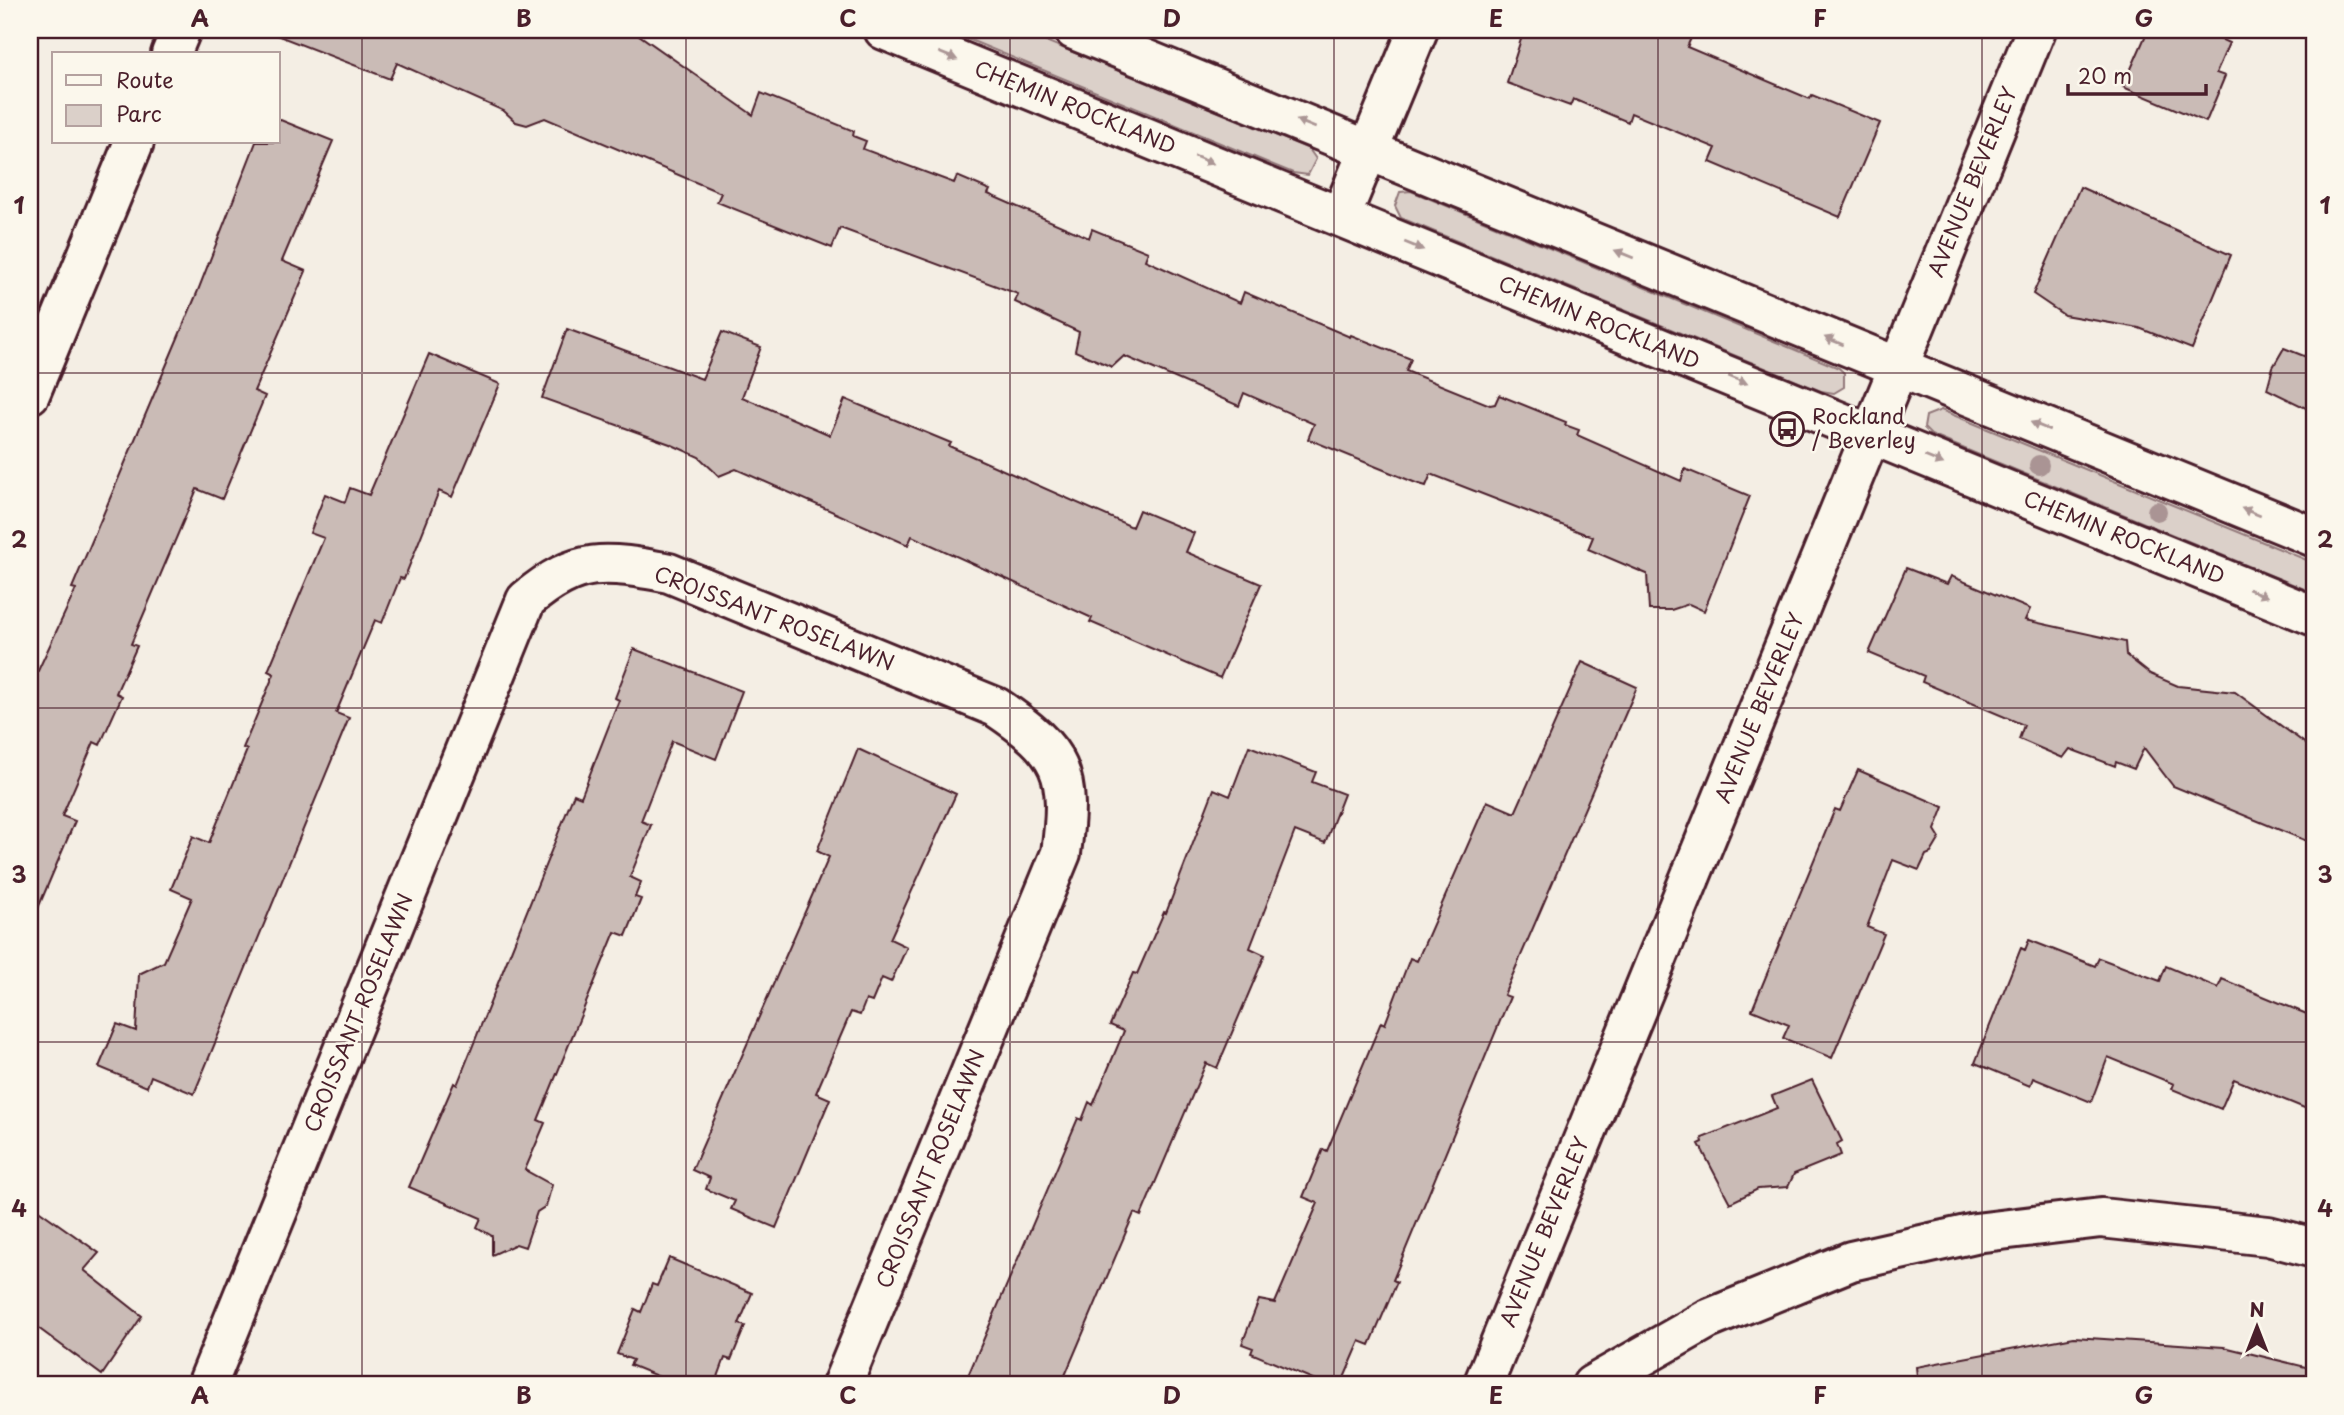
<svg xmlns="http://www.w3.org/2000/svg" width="2344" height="1415" font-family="'Playpen Sans',sans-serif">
  <rect width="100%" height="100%" fill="#f4eee4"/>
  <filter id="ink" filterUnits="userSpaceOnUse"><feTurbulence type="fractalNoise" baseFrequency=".0143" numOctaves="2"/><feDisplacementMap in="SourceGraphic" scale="14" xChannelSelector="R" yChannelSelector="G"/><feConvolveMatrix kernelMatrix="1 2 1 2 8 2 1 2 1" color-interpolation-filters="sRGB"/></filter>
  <g filter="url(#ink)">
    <path fill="#dbd0c9" stroke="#92787a" stroke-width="2" d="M 946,30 L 1019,30 L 1309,149 L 1316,159 L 1308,175 L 1293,173 Z
      M 1411,191 L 1839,368 L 1844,373 L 1844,387 L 1834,393 L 1821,391 L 1401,218 L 1395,206 L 1400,192 Z
      M 1941,410 L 2314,563 L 2314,593 L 1931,435 L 1924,428 L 1926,416 Z"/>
    <path fill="#cabbb6" stroke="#4a1f2b" stroke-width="2" d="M 272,30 L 613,30 L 639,35 L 753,115 L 761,93 L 854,131 L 853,136 L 866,141 L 863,149 L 954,183 L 957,176 L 990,190 L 988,194 L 1089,238 L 1092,229 L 1148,252 L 1145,260 L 1240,303 L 1244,292 L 1350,337 L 1351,335 L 1411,359 L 1406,371 L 1490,405 L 1495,404 L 1499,395 L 1566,422 L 1565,425 L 1579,430 L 1577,435 L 1681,481 L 1685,469 L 1750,496 L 1704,611 L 1689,604 L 1671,610 L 1649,610 L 1647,574 L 1588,549 L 1593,537 L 1431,474 L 1426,486 L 1416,483 L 1308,439 L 1314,424 L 1244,393 L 1239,406 L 1124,356 L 1112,367 L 1075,351 L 1079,332 L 1015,302 L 1018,294 L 840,228 L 832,248 L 717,202 L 721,193 L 545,118 L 527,125 L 516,122 L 504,111 L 397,63 L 390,79 L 271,33 Z
      M 1524,30 L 1668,30 L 1691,38 L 1687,47 L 1810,99 L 1812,95 L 1880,123 L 1840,217 L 1710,162 L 1716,148 L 1631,113 L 1628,122 L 1573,99 L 1570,106 L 1507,83 Z
      M 2148,30 L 2223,30 L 2220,39 L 2229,43 L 2216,73 L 2225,76 L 2206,122 L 2123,87 Z
      M 278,119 L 333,141 L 282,261 L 306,271 L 254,391 L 265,396 L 222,499 L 197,489 L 131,644 L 137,646 L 116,693 L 122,696 L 100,745 L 94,742 L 62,816 L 75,821 L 30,927 L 30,688 L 76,589 L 72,588 L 197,293 L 256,142 L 278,142 Z
      M 2080,187 L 2231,255 L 2192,349 L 2139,328 L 2064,315 L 2033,294 Z
      M 567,329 L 702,379 L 722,332 L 761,347 L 742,397 L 830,435 L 845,399 L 951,443 L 949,446 L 1132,527 L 1139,510 L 1194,533 L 1186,552 L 1261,584 L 1220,678 L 1090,622 L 1092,618 L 912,536 L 908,545 L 736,469 L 719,476 L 699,457 L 670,444 L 542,398 Z
      M 2284,348 L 2314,360 L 2314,412 L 2267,389 L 2273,367 Z
      M 429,354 L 500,384 L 452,497 L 439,491 L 404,579 L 400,578 L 382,623 L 375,620 L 336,713 L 349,718 L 194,1094 L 151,1076 L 147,1087 L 99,1067 L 117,1024 L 136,1031 L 139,974 L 164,962 L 192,898 L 171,889 L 193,836 L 209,843 L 247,750 L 243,748 L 274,674 L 268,671 L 324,538 L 310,533 L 325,494 L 345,502 L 350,488 L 369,495 Z
      M 1906,568 L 1947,584 L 1951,576 L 2030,609 L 2025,620 L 2125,642 L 2126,655 L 2150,674 L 2178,686 L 2235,692 L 2314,750 L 2314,844 L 2173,786 L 2144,748 L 2134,769 L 2116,762 L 2115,766 L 2070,749 L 2063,758 L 2019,739 L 2024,725 L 1922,682 L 1924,676 L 1869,653 Z
      M 634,649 L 742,691 L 716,759 L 672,741 L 641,821 L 651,825 L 630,877 L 641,882 L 635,897 L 641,899 L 626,936 L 615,932 L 538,1120 L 545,1123 L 525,1170 L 552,1185 L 546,1206 L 537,1212 L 525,1247 L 516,1244 L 492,1255 L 492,1236 L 477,1227 L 481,1218 L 409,1187 L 454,1083 L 457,1085 L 574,794 L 581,797 L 619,700 L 615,698 Z
      M 1582,662 L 1637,687 L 1504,995 L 1510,997 L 1393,1280 L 1397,1282 L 1370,1345 L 1360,1341 L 1341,1385 L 1327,1385 L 1251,1353 L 1253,1348 L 1242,1344 L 1259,1300 L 1275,1303 L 1318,1203 L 1303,1197 L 1323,1149 L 1327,1151 L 1381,1022 L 1385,1024 L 1410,958 L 1417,961 L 1487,801 L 1515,813 Z
      M 1249,746 L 1316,772 L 1312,782 L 1344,794 L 1325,843 L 1295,831 L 1250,948 L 1265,955 L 1217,1068 L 1206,1063 L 1141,1216 L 1134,1213 L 1061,1385 L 964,1385 L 1078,1118 L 1082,1120 L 1089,1102 L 1093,1105 L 1124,1031 L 1110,1025 L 1133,973 L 1137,974 L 1164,912 L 1166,913 L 1214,789 L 1230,796 Z
      M 858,749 L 956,794 L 890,939 L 907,947 L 891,982 L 882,978 L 872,1002 L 866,1000 L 860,1015 L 851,1012 L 816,1093 L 830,1099 L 776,1228 L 731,1209 L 735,1201 L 706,1189 L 710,1178 L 692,1170 L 829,857 L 817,851 Z
      M 1858,770 L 1944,807 L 1935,830 L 1940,838 L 1931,853 L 1926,855 L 1919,870 L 1893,860 L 1867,927 L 1884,934 L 1832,1058 L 1783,1038 L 1789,1025 L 1752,1010 L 1835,809 L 1840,811 Z
      M 2029,940 L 2095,966 L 2099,958 L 2160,981 L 2166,966 L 2218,988 L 2222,979 L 2314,1017 L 2314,1112 L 2234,1079 L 2221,1109 L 2172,1089 L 2174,1084 L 2108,1057 L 2091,1102 L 2033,1078 L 2030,1086 L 1975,1063 L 2021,948 L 2025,950 Z
      M 1812,1080 L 1842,1141 L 1837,1144 L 1841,1155 L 1794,1174 L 1788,1187 L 1758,1189 L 1730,1203 L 1699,1144 L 1703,1142 L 1702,1138 L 1777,1108 L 1772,1096 Z
      M 30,1204 L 99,1253 L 84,1270 L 142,1316 L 102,1375 L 30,1322 Z
      M 669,1258 L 752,1293 L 739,1324 L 745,1326 L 731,1360 L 725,1358 L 715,1385 L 679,1385 L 630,1365 L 633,1360 L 617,1354 L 635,1309 L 641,1312 L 652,1284 L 657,1286 Z
      M 2074,1337 L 2224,1347 L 2314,1369 L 2314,1385 L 1918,1385 L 1916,1367 Z"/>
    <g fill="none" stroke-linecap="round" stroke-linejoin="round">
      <g stroke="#4a1f2b" stroke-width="44">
        <path id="minor" d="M 171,54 L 181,30
          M 1341,216 L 1418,30
          M 30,394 L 134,142
          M 207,1385 L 526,600 C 578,556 605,561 669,573 L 996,707 C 1063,752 1072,773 1061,853 L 842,1385
          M 1483,1385 L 2036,30
          M 1592,1385 L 1708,1319 L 1851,1261 L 1975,1233 L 2101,1218 L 2268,1236 L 2314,1248"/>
      </g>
      <g stroke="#4a1f2b" stroke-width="44">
        <path id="tertiary" d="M 884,30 L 2314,616
          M 1074,30 L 2314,537"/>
      </g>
      <use href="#minor" stroke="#fbf7ec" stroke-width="38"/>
      <use href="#tertiary" stroke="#fbf7ec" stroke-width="38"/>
    </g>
    <g fill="#aa9494">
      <circle cx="2039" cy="465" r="10"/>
      <circle cx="2157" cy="511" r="10"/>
    </g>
    <defs><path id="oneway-solid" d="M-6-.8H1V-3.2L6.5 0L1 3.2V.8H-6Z" transform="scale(1.75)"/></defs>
    <g fill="#ab9695">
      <use href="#oneway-solid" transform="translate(948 56) rotate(22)"/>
      <use href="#oneway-solid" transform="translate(1306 124) rotate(-158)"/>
      <use href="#oneway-solid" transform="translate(1204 160) rotate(22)"/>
      <use href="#oneway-solid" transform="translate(1414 246) rotate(22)"/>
      <use href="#oneway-solid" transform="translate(1624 254) rotate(-158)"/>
      <use href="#oneway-solid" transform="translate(1834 341) rotate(-158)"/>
      <use href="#oneway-solid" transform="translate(1738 380) rotate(22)"/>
      <use href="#oneway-solid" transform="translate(2040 426) rotate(-158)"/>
      <use href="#oneway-solid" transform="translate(1934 460) rotate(22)"/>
      <use href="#oneway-solid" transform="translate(2251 512) rotate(-158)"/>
      <use href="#oneway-solid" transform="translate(2258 593) rotate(22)"/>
    </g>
  </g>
  <path fill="none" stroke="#4a1f2b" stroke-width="2" stroke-opacity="0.55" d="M 362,30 L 362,1385M 686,30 L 686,1385M 1010,30 L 1010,1385M 1334,30 L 1334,1385M 1658,30 L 1658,1385M 1982,30 L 1982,1385M 30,373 L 2314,373M 30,708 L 2314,708M 30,1042 L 2314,1042"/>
  <defs>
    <g id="bus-ring" transform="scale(1.75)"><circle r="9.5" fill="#fbf7ec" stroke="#4a1f2b" stroke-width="1.5"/><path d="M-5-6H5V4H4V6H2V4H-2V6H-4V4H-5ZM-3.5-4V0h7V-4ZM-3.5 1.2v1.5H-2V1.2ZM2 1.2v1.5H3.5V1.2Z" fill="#4a1f2b"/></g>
  </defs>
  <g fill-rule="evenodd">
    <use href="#bus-ring" x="1787" y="429"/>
  </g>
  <g text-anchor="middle" stroke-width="5" stroke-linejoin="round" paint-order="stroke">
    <g font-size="21" fill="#4a1f2b" stroke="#fbf7ec">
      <text transform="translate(1075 108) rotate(22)" y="7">CHEMIN ROCKLAND</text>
      <text transform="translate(1973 182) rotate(-68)" y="7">AVENUE BEVERLEY</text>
      <text transform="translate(1599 323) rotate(22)" y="7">CHEMIN ROCKLAND</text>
      <text transform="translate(2124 538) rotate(22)" y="7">CHEMIN ROCKLAND</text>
      <text transform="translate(774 619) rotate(21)" y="7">CROISSANT ROSELAWN</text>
      <text transform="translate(1760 708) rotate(-68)" y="7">AVENUE BEVERLEY</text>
      <text transform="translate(359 1013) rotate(-68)" y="7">CROISSANT ROSELAWN</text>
      <text transform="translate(931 1169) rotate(-68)" y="7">CROISSANT ROSELAWN</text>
      <text transform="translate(1545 1232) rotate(-68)" y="7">AVENUE BEVERLEY</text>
    </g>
    <g font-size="21" fill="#4a1f2b" stroke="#fbf7ec" text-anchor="start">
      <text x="1812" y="424">Rockland<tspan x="1812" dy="24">/ Beverley</tspan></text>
    </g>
  </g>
  <rect width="2344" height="1415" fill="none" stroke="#fbf7ec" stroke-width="77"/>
  <rect x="52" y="52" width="228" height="91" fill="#fbf7ec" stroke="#b4a19f" stroke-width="2"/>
  <rect x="66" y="75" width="35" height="10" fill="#fbf7ec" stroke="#b4a19f" stroke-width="2"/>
  <text x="116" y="88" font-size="21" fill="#4a1f2b">Route</text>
  <rect x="66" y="105" width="35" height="21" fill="#dbd0c9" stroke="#b4a19f" stroke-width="2"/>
  <text x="116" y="122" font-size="21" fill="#4a1f2b">Parc</text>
  <g transform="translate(2257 1327)" stroke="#fbf7ec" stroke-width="5" paint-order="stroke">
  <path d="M0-5L12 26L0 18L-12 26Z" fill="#4a1f2b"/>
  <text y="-10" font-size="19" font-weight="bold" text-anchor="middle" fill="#4a1f2b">N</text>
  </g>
  <path d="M2068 84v10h138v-10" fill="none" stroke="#4a1f2b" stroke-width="3.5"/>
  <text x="2078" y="84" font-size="21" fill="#4a1f2b" stroke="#fbf7ec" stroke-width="5" paint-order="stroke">20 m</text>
  <rect x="38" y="38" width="2268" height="1338" fill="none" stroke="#4a1f2b" stroke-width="2.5"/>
  <g font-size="23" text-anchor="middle" font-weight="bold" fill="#4a1f2b">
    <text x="200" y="27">A</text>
    <text x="524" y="27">B</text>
    <text x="848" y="27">C</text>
    <text x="1172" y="27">D</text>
    <text x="1496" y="27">E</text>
    <text x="1820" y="27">F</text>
    <text x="2144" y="27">G</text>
    <text x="19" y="214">1</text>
    <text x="2325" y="214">1</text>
    <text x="19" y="548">2</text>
    <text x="2325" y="548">2</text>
    <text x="19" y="883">3</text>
    <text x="2325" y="883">3</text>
    <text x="19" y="1217">4</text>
    <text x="2325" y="1217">4</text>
    <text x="200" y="1404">A</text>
    <text x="524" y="1404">B</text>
    <text x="848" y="1404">C</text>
    <text x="1172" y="1404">D</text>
    <text x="1496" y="1404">E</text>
    <text x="1820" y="1404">F</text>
    <text x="2144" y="1404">G</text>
  </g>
</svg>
